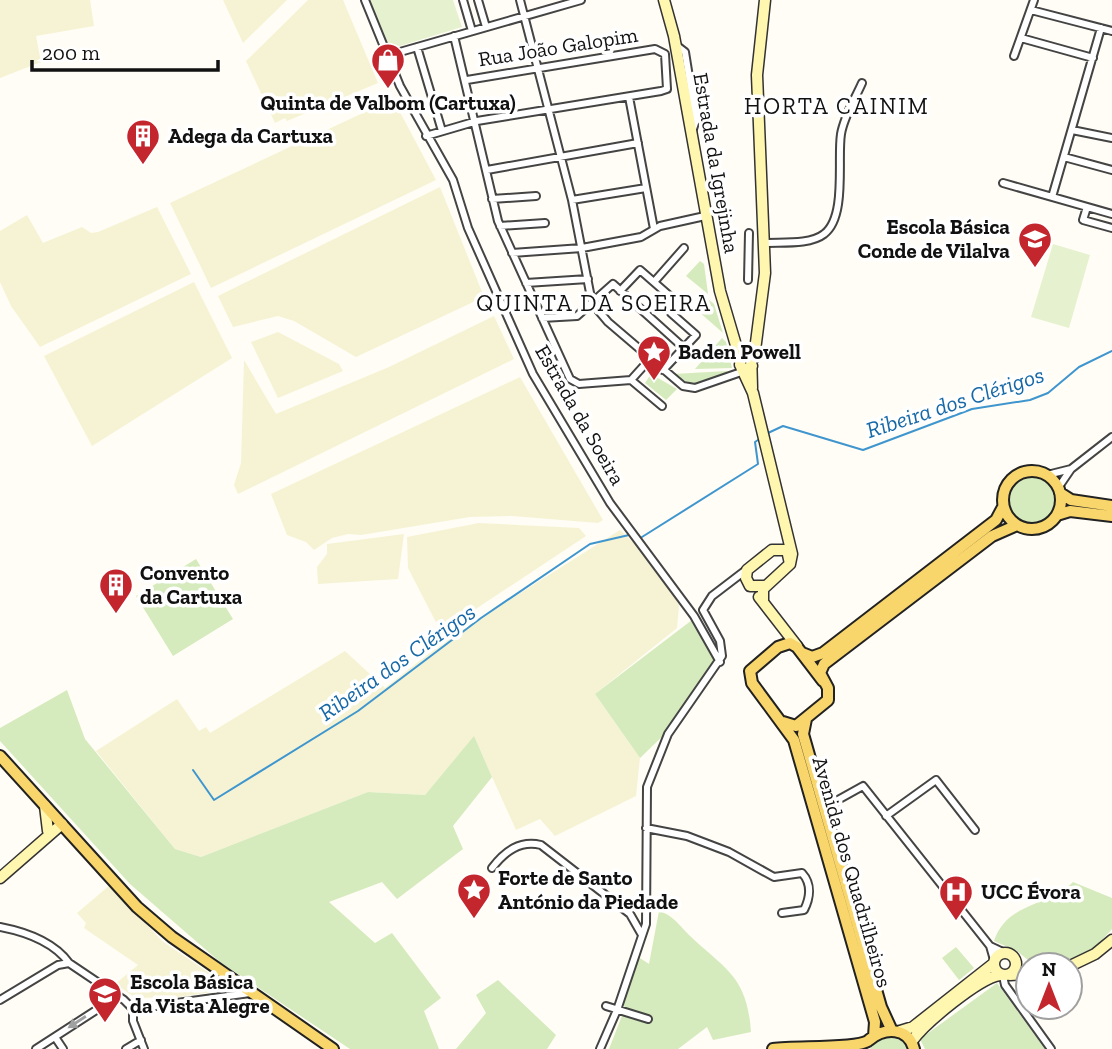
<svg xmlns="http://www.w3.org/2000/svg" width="1112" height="1049" font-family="'Zilla Slab',serif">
  <rect width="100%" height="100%" fill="#fffdf5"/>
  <path fill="#f6f3d4" d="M 0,0 L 90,0 L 94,26 L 36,36 L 41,62 L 0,78 Z
    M 223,0 L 287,0 L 243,43 Z
    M 308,0 L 343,0 L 378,83 L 287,121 L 285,118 L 275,123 L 246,61 Z
    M 393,99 L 436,180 L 211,288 L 170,203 Z
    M 440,187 L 484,297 L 356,357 L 294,321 L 278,316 L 233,327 L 218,296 Z
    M 157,207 L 191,274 L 40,347 L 11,306 L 0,282 L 0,231 L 27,215 L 43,243 L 82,227 L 91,233 L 98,232 Z
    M 194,282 L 232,358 L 92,446 L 44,356 Z
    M 494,316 L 514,359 L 238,494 L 234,485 L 241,463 L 244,360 L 276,414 L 389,367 Z
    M 278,332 L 339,364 L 343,371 L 278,398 L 251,342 Z
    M 520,377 L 603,520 L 598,523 L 512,516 L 470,517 L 361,535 L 348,534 L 332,538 L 314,550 L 306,542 L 287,535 L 271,494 Z
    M 479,523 L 579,528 L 586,536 L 441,632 L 408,568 L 407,537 Z
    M 620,530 L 640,549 L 672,593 L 679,605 L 677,628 L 595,694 L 640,758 L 636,796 L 555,836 L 540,819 L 516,830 L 474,737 L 425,795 L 368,792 L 201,857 L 175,849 L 96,751 L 177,699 L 199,731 L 206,727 L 210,733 L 345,651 L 385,688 L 446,640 Z
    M 404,534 L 398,579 L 318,584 L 317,567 L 327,554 L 327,544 Z
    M 110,885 L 162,941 L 227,985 L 225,990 L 179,997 L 136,998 L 115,984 L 138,965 L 84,928 L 86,923 L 77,913 Z"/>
  <path fill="#d5ebbd" d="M 700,261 L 704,264 L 708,294 L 686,276 Z
    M 708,299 L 714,304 L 723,333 L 698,311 Z
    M 722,338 L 726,342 L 732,368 L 695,369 Z
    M 727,371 L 729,374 C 707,382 692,389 673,374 Z
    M 651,374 L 677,389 L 666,400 L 645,383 Z
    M1009 500a23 23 0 1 1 46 0a23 23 0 1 1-46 0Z
    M 196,559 L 233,619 L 173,656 L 136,596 Z
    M 692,620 L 715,660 L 714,664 L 667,732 L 640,758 L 595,694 Z
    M 67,690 L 85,739 L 175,849 L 201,857 L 368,792 L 425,795 L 474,736 L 492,777 L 453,826 L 463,849 L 397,899 L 382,882 L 329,902 L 375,943 L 392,933 L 441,998 L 424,1011 L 439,1049 L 350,1049 L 220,962 L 130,884 L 0,741 L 0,728 Z
    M 1073,882 L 1112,898 L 1112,929 L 1092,951 L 1060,965 L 1034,965 L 1017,951 L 994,941 C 1007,902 1048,907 1073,882 Z
    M 659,911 C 674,916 678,924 689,935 C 726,970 747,976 751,1032 L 713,1040 L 707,1027 L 678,1049 L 609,1049 L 625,1008 L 623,1004 L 637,956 L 649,964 Z
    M 956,947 L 974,968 L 959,980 L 942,958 Z
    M 498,980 L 556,1035 L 547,1049 L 456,1049 L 486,1013 L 476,995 Z
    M 997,983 L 1045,1049 L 925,1049 L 920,1039 Z
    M 892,1036 L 904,1040 L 909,1049 L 870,1049 L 877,1040 Z"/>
  <path fill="#e6f2cf" d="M 370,0 L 453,0 L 462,27 L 390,49 Z
    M 1053,244 L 1090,255 L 1069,328 L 1031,317 Z"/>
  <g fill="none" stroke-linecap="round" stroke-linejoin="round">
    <path stroke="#3f96cf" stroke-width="2" d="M 768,433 L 783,426 L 863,450 L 972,409 L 1030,400 L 1048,393 L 1079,367 L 1112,351
      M 642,537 L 758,464 L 755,442 L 761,438
      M 193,770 L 214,800 L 358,711 L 481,618 L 590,544 L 629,535"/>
    <g stroke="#444" stroke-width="10">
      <path id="street" d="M 365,0 L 400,86 L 453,180 L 468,228 L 533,374 L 610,503 L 694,616 L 720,662
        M 463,0 L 472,31
        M 478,0 L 486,27
        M 520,0 L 572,200 L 592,303 L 608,322 L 683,386 L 695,388 L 747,370
        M 1031,10 L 1112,31
        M 454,36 L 498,221 L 570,379 L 579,384 L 631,380 L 650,359
        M 1021,38 L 1093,58
        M 676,45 L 685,52 L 696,120 L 692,132
        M 417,47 L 442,131
        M 386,56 L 581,0
        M 1014,56 L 1034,0
        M 629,97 L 654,229
        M 1072,130 L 1112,138
        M 426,136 L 477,121 L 661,91 L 667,89 L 665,54 L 655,49 L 467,80
        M 1064,157 L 1112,170
        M 487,170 L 638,143
        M 1003,183 L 1112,214
        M 1052,197 L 1101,28
        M 492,199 L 536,196
        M 572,200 L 646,188
        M 1087,207 L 1083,220 L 1112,228
        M 500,226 L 545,223
        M 765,243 C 782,242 810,245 824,234 C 847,217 837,159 841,134 C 844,116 855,99 862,83
        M 512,253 L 582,248 L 641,237 L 660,226 L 705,216
        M 748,280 L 749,233
        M 654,282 L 684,248
        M 526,283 L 588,279
        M 620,291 L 640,270 L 679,304 L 671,313 L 696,335 L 663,370
        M 542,318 L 577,316 L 613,284 L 684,348
        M 631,380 L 662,406
        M 1047,475 L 1071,469
        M 1058,488 L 1071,469 L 1112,437
        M 886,816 L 936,780 L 975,830
        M 827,817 L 836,801 L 863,786 L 990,946 L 994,960
        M 646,828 L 687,836 L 729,852 L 774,877 L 802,873 C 812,884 810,898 804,910 L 782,913
        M 492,868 C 505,851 520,840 541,845 L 630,914 L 642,935
        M 0,927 C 26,932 53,941 69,963
        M 990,946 L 1005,953
        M 1003,976 L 1005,985 L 1051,1049
        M 0,1000 L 58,965 L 69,963 L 124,1000 L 133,1009
        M 606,1006 L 648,1019
        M 133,1009 L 250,993
        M 133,1009 L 133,1021 L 144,1049
        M 55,1037 L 63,1049
        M 36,1049 L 118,996
        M 126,1049 L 141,1040
        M 600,1049 L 617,1010 L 646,924 L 647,787 L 668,734 L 722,656 L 720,641 L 703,610 L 712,596 L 746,570"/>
    </g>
    <g stroke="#333" stroke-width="13">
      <path id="secondary" d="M 664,0 L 674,36 L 720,291 L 740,359
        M 754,358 L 765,273 L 757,75 L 765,0
        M 752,366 L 744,370 L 740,365 L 741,354 L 745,351 L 751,352 L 752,388
        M 741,367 L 753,393 L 792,554 L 790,564
        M 759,597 L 797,646
        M 763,602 L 763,589 L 790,564 L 787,550 L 772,550 L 747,570 L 746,578 L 750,586 L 766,586
        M 45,806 L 48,831
        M 0,878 L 62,824
        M994 964a11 11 0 1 1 22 0a11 11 0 1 1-22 0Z
        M 1070,966 L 1095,954 L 1112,940
        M 1010,975 L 1028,974
        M 900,1031 L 913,1027 L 993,964
        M 912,1041 C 925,1023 979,978 1000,975"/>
    </g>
    <g stroke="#222" stroke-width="14">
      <path id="primary" d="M1003 500a29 29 0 1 1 58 0a29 29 0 1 1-58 0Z
        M 1060,493 L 1071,500 L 1112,506
        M 1057,515 L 1070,511 L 1112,516
        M 802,653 L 812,657 L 823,653 L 996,520 L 1003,507
        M 823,681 L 797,647 L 790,643 L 778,647 L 750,671 L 752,683 L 794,740 L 875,1022 L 874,1036
        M 806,719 L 803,734 L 881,1007 L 892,1031
        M 783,722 L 796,726 L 828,700 L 828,688 L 820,673 L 824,664 L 992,536 L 1017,525
        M 0,756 L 137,907 L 172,937 L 333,1049
        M 869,1040 C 885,1027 908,1027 914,1049
        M 773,1049 C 796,1046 854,1049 868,1041"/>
    </g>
    <use href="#street" stroke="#fff" stroke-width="6"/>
    <use href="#secondary" stroke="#fff6b0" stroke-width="10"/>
    <use href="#primary" stroke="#f9d66b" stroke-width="10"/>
  </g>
  <defs><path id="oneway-solid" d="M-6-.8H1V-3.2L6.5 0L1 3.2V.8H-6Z" transform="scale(1.75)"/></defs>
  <use fill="#a0a0a0" href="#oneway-solid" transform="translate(77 1022) rotate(147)"/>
  <defs>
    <g id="shop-pin" transform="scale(1.75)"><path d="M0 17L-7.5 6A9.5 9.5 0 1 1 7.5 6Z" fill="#c4262e" stroke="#fff"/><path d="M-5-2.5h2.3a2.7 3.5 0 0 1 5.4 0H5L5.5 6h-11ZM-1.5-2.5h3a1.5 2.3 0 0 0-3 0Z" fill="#fff"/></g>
    <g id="building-pin" transform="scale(1.75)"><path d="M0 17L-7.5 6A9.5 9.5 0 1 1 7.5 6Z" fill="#c4262e" stroke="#fff"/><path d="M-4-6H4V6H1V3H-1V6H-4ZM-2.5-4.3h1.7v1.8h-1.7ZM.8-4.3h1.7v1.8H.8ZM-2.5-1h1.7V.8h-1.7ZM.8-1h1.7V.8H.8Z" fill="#fff"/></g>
    <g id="school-pin" transform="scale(1.75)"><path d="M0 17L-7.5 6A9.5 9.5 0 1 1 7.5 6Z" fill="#c4262e" stroke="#fff"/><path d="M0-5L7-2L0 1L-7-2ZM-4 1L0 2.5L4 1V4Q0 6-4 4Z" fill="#fff"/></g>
    <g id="sight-pin" transform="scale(1.75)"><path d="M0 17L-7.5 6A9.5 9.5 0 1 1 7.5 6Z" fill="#c4262e" stroke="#fff"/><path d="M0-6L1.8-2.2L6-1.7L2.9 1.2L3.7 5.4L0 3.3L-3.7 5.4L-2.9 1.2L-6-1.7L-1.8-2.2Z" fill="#fff"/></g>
    <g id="hospital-pin" transform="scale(1.75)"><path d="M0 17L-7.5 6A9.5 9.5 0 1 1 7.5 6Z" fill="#c4262e" stroke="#fff"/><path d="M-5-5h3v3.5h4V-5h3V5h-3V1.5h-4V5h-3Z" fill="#fff"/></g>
  </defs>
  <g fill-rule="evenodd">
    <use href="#shop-pin" x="388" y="60"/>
    <use href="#building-pin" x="143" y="136"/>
    <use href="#school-pin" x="1035" y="239"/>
    <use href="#sight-pin" x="654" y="352"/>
    <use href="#building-pin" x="116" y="585"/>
    <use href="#sight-pin" x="474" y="890"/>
    <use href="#hospital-pin" x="956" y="892"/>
    <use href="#school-pin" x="105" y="994"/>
  </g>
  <g text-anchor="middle" stroke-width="7" stroke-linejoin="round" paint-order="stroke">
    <g font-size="21" fill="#111" stroke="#fff">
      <text transform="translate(558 47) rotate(-9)" y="7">Rua João Galopim</text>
      <text transform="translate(716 163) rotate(80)" y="7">Estrada da Igrejinha</text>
      <text transform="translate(580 415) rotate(60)" y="7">Estrada da Soeira</text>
      <text transform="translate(852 872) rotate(74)" y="7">Avenida dos Quadrilheiros</text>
    </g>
    <g font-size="21" font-weight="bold" fill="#111" stroke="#fff" text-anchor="start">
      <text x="388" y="110" text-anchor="middle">Quinta de Valbom (Cartuxa)</text>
      <text x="168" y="143">Adega da Cartuxa</text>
      <text x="1010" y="234" text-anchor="end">Escola Básica<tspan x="1010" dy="24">Conde de Vilalva</tspan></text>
      <text x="678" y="359">Baden Powell</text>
      <text x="140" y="580">Convento<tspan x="140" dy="24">da Cartuxa</tspan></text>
      <text x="498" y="885">Forte de Santo<tspan x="498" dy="24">António da Piedade</tspan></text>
      <text x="981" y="899">UCC Évora</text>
      <text x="130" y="989">Escola Básica<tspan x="130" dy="24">da Vista Alegre</tspan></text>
    </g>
    <g font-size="23" letter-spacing="2" fill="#111" stroke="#fff">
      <text x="837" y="114">HORTA CAINIM</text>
      <text x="594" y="311">QUINTA DA SOEIRA</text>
    </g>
    <g font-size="23" font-style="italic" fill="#1768a6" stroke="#fff">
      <text transform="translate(955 402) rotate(-18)" y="8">Ribeira dos Clérigos</text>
      <text transform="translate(397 662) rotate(-35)" y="8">Ribeira dos Clérigos</text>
    </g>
  </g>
  <g transform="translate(1049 986)"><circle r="33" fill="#ffffff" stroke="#a0a0a0" stroke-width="2"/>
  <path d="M0-5L12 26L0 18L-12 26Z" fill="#c4262e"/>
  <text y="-10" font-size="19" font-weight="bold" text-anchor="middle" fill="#111111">N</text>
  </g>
  <path d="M32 60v10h186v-10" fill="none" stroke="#111111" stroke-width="3.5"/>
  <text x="42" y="60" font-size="21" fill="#111111" stroke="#ffffff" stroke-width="5" paint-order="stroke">200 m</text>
</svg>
